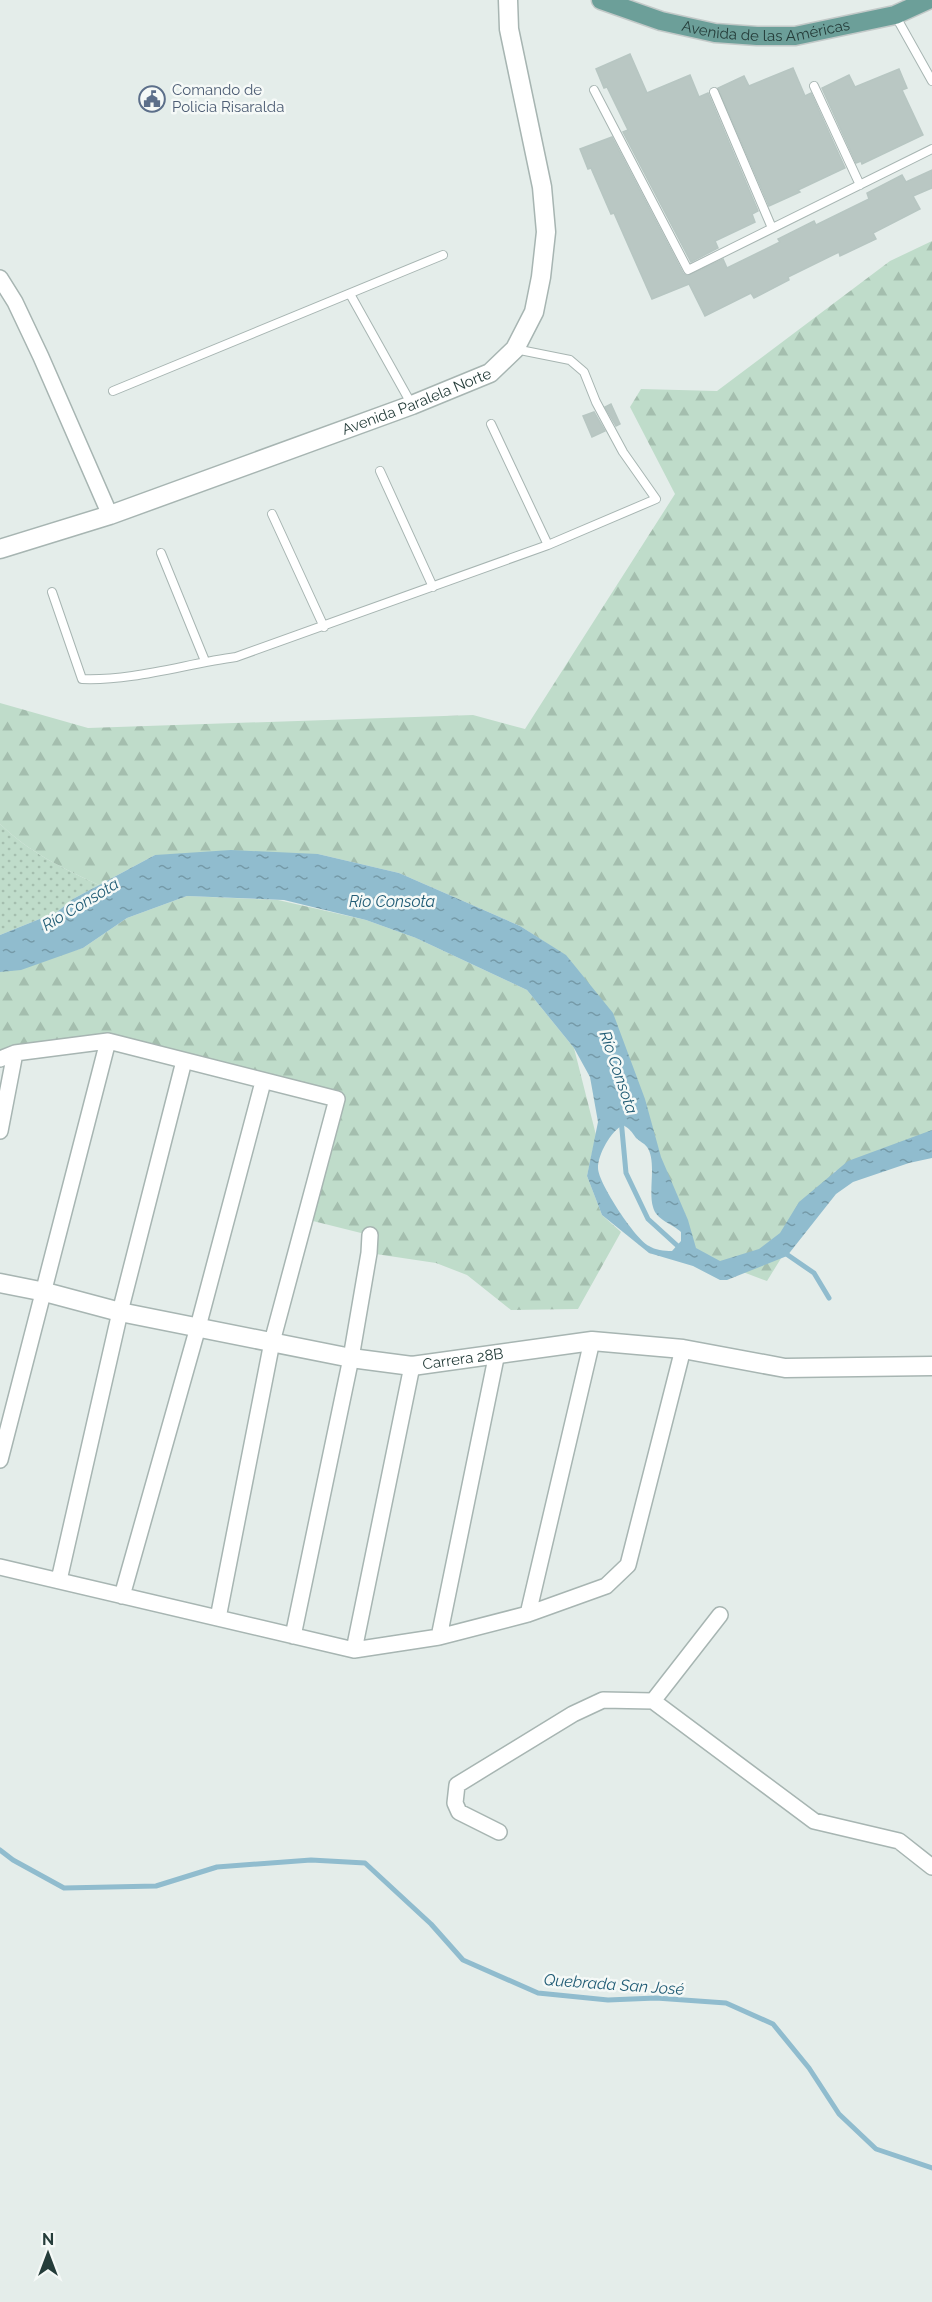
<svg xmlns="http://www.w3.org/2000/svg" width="932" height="2302" font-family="Raleway,sans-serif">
  <defs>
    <pattern id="grass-dots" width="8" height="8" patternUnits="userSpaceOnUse" patternTransform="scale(1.5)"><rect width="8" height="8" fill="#bfdcca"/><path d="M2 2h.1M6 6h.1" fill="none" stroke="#a4beae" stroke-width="1.8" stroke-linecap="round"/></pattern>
    <pattern id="forest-firs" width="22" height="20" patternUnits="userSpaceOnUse" patternTransform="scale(1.5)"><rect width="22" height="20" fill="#bfdcca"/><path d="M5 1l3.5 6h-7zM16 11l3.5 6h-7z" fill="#a4beae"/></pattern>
    <pattern id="water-ripples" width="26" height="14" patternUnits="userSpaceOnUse" patternTransform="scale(1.5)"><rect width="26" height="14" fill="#90bcce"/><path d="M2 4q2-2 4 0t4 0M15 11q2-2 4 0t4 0" fill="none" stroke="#759aa8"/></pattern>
  </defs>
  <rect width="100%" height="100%" fill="#e4edea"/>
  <path fill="url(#grass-dots)" d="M 0,824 C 29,852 62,868 99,885 L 73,899 L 57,912 L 0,935 Z"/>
  <path fill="url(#forest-firs)" d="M 932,241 L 932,1156 L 835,1171 L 767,1281 L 695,1254 L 565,955 L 520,926 L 399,873 L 318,854 L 155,855 L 99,885 C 62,868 29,852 0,824 L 0,703 L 88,728 L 473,715 L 525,729 L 675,494 L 630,407 L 641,389 L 717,391 L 890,261 Z
    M 187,896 L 278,900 L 366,920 L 416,938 L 527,990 L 574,1048 L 596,1135 L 587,1176 L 602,1215 L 621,1232 L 578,1309 L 511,1310 L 467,1275 L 436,1263 L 369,1253 L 369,1235 L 305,1219 L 337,1100 L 108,1041 L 0,1059 L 0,972 L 83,948 L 127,918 Z"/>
  <path fill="url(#water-ripples)" fill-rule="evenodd" d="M 231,850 L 318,854 L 399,873 L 520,926 L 566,955 L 613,1013 L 645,1099 L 661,1157 L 688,1220 L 696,1248 L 720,1261 L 759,1249 L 780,1233 L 799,1202 L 848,1161 L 932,1130 L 932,1158 L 909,1163 L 853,1182 L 836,1194 L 787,1256 L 727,1280 L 720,1280 L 693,1266 L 649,1253 L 602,1215 L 587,1176 L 598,1122 L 590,1077 L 574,1048 L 527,990 L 416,938 L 366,920 L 284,900 L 187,896 L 127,918 L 83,948 L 21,970 L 0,972 L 0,935 L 57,912 L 73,899 L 155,855 ZM 623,1125 C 630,1129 631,1131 636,1138 C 639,1141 644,1143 647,1147 C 657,1161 648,1191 653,1207 C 656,1220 673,1224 681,1232 L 681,1241 L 672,1251 C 664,1251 655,1250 649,1246 C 636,1240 598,1183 598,1168 C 598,1154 611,1131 623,1125 Z"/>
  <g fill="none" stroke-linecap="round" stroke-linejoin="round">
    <path stroke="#90bcce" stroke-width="5" d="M 621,1119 L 626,1173 L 648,1219 L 681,1249
      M 782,1251 L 814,1273 L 829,1298
      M 0,1850 L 13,1860 L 64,1888 L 156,1886 L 217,1867 L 311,1860 L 365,1863 L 431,1924 L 463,1960 L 538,1993 L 608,2000 L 656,1998 L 726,2003 L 773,2024 L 809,2068 L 839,2114 L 876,2149 L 932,2168"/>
  </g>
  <path fill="#b9c7c3" stroke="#b7c6c2" stroke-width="1.5" d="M 630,54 L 647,93 L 690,75 L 699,97 L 708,93 L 758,211 L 752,214 L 755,222 L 715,241 L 718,248 L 691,262 L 623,132 L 628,130 L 607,87 L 604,88 L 596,69 Z
    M 793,68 L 805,96 L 811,93 L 845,168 L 798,190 L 800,192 L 769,206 L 718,88 L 744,76 L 749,86 Z
    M 899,69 L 907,88 L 902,90 L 923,135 L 862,164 L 861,161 L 856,163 L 822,88 L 849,75 L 855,87 Z
    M 612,137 L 683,273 L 687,276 L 723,259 L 727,268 L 780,242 L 778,239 L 814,221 L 816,225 L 869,199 L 867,193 L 902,175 L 906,182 L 932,170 L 932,188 L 913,196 L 920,209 L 873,233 L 876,239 L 840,256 L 839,252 L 788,277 L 789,280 L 754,298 L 751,293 L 705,316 L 689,284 L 652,299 L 614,213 L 611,214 L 591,168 L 588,169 L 580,149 Z
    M 611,404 L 620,424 L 616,426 L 605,407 Z
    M 594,412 L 605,431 L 592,437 L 583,416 Z"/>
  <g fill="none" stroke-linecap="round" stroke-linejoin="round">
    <g stroke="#a7b5b2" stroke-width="10">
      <path id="service" d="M 895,15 L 932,81
        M 814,86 L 860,185
        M 594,90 L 688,270 L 932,149
        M 714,92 L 772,228
        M 350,294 L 412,405
        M 113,391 L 443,255
        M 491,424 L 548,545
        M 380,471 L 433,587
        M 272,514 L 324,627
        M 161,553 L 205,661
        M 52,592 L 82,679 C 133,681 185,664 236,657 L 548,545 L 656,499 L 623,452 L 596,402 L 584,372 L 570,360 L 515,349"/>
    </g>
    <g stroke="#a7b5b2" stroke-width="18">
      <path id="minor" d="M 0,278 L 15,302 L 41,357 L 110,515
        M 0,1059 L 15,1053 L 108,1041 L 337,1099 L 272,1342 L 218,1618
        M 0,1131 L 15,1053
        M 0,1460 L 108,1041
        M 0,1567 L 354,1650 L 439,1637 L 528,1614 L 606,1586 L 628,1565 L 683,1349
        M 59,1580 L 120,1312 L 184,1061
        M 122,1596 L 198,1327 L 263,1082
        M 528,1614 L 592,1341
        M 293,1636 L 351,1358 L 369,1253 L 370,1235
        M 439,1637 L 497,1353
        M 354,1650 L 412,1366
        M 653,1701 L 720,1615
        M 499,1832 L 459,1812 L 455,1803 L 457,1785 L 573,1714 L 603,1700 L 653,1701 L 814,1821 L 899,1841 L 932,1867"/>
    </g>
    <g stroke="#a7b5b2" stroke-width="21">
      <g id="tertiary">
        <path id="s1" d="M 0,549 L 110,515 L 412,405 L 490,373 L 515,349 L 534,312 L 541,277 L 546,232 L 542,187 L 509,29 L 508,0"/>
        <path id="s2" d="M 0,1283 L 45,1292 L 120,1312 L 351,1358 L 412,1366 L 592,1341 L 683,1349 L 785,1368 L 932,1366"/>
      </g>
    </g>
    <g stroke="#c2c9c8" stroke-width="21">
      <g id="primary">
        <path id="s3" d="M 601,0 L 661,21 L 715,33 L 757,36 L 795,36 L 895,15 L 928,0"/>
      </g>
    </g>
    <use href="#service" stroke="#fff" stroke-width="8"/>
    <use href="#minor" stroke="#fff" stroke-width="15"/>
    <use href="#tertiary" stroke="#fff" stroke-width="18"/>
    <use href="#primary" stroke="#6c9f99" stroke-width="18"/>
  </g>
  <defs>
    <g id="civic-ring" transform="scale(1.35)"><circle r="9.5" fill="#f5f9f7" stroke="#5c6f8a" stroke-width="1.5"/><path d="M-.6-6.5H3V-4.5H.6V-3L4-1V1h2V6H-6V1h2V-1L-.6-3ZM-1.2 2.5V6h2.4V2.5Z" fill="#5c6f8a"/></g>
  </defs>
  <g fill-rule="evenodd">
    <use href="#civic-ring" x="152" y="99"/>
  </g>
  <g text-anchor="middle" stroke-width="5" stroke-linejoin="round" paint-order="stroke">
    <g font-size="15" fill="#253d3a" stroke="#f5f9f7">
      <text dy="5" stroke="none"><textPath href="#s3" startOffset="170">Avenida de las Américas</textPath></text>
      <text dy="5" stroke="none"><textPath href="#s1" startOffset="442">Avenida Paralela Norte</textPath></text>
      <text dy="5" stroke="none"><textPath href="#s2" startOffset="472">Carrera 28B</textPath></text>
    </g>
    <g font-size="15" fill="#4e5e75" stroke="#f5f9f7" text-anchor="start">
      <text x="172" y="95">Comando de<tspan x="172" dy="17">Policia Risaralda</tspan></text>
    </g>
    <g font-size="16" font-style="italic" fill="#225d76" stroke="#f5f9f7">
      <text x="392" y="907">Rio Consota</text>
      <text transform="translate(80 904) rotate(-31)" y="6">Río Consota</text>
      <text transform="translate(619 1072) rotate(71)" y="6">Río Consota</text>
      <text transform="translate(614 1984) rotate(4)" y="6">Quebrada San José</text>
    </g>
  </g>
  <g transform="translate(48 2254)" stroke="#f5f9f7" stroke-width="4.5" paint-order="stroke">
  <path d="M0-4.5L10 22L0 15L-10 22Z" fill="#253d3a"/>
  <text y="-9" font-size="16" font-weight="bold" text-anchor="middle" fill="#253d3a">N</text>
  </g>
</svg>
